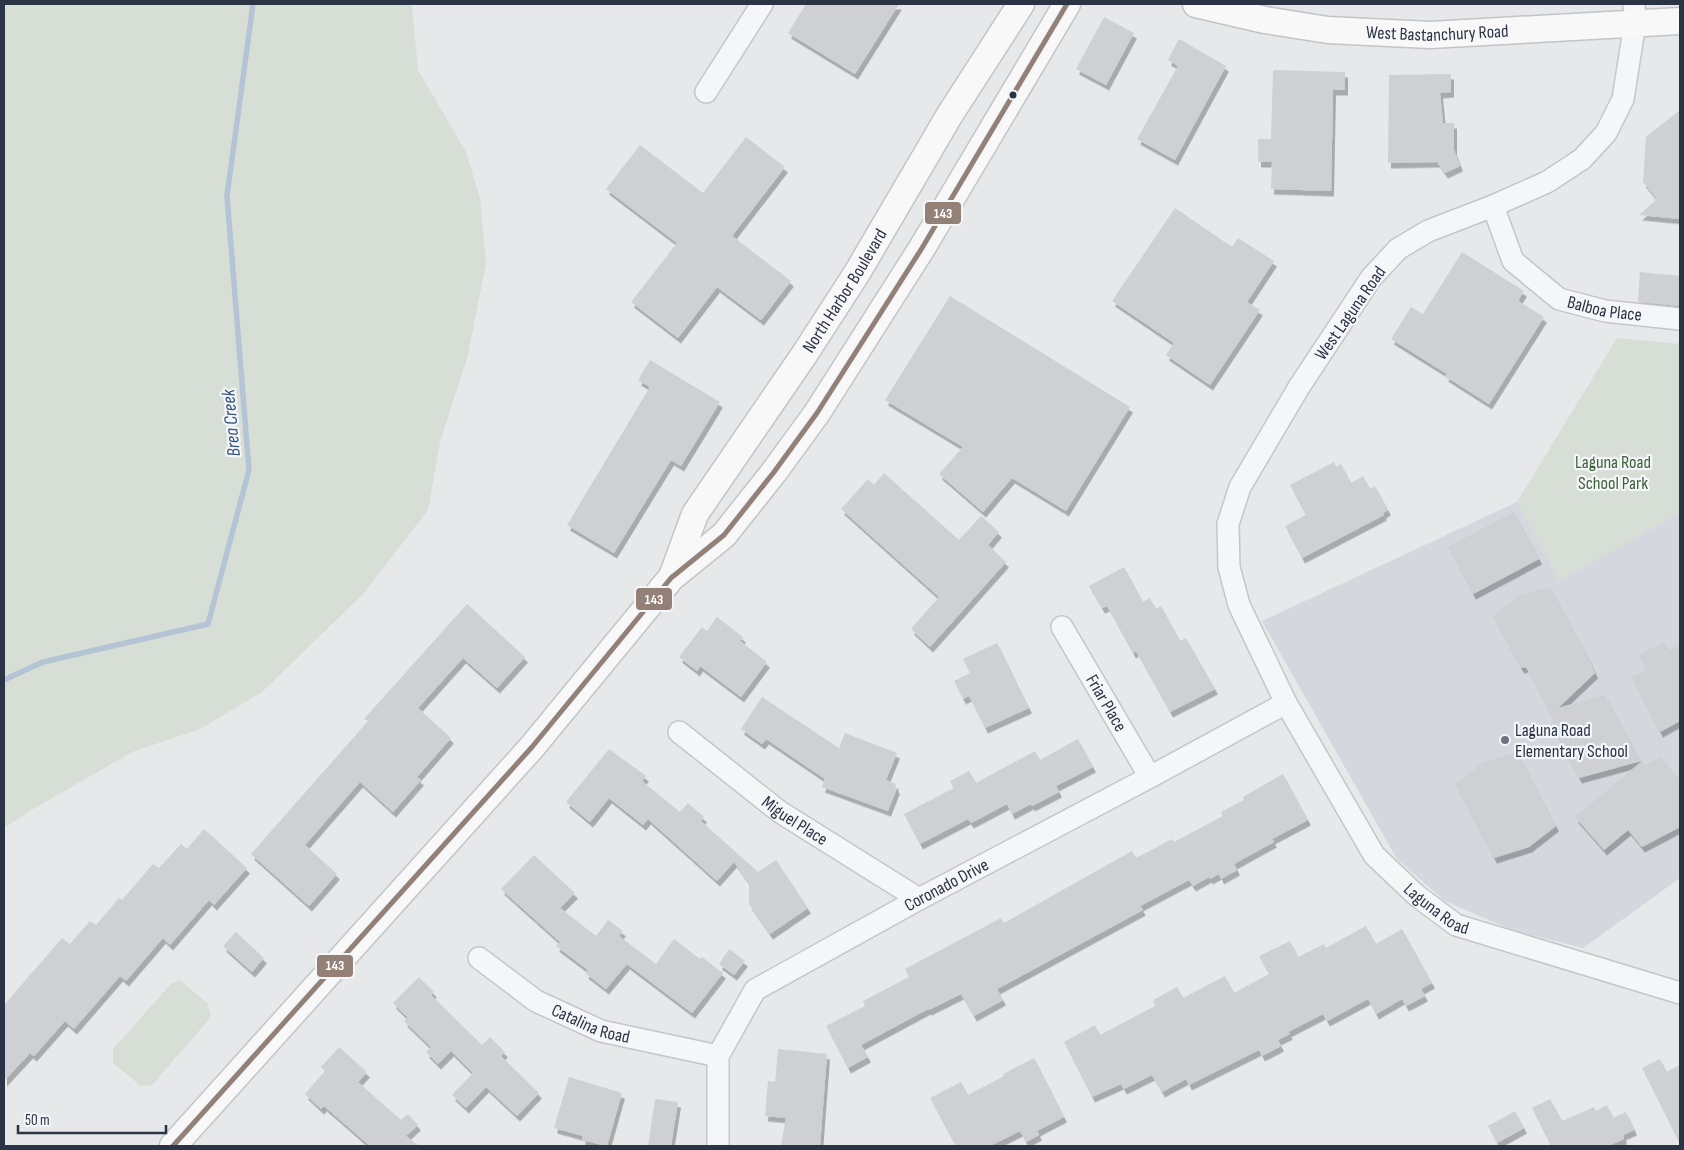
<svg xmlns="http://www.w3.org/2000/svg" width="1684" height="1150" font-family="'Sofia Sans Condensed',sans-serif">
  <defs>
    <filter id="shadow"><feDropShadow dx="3" dy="5.5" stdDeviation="0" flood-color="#0004"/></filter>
  </defs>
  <rect width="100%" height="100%" fill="#e6e8ea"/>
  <path fill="#d4d7dd" d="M 1517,502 L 1559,580 L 1680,513 L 1680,878 L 1583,948 L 1512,930 L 1445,901 L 1397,859 L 1262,621 Z"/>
  <path fill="#d6ded6" d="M 4,4 L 410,4 L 412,6 L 418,70 L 466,152 L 480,198 L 486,263 L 468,355 L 440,442 L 428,510 L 363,594 L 262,692 L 200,729 L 132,752 L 33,809 L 4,828 Z
    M 1617,338 L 1680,344 L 1680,513 L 1559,580 L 1517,502 Z
    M 180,980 L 208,1004 L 211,1017 L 152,1085 L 141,1086 L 113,1063 L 113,1049 L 172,983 Z"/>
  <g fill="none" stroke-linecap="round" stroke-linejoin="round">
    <path stroke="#b4c4d5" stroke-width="5.5" d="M 4,680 L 43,662 L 208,624 L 249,470 L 227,196 L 253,4"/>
  </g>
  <path fill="#ced0d3" filter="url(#shadow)" d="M 806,4 L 899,4 L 855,74 L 788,33 Z
    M 1104,17 L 1134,33 L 1106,85 L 1076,69 Z
    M 1179,39 L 1226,66 L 1175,160 L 1137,139 L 1178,66 L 1168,60 Z
    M 1273,70 L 1345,72 L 1345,90 L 1333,90 L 1331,191 L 1271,189 L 1272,162 L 1258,162 L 1258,139 L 1271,139 Z
    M 1451,74 L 1451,92 L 1440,93 L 1443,123 L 1454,123 L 1454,150 L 1460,166 L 1445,173 L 1437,162 L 1388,163 L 1389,75 Z
    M 1680,110 L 1680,219 L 1639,215 L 1657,199 L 1643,182 L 1646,137 Z
    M 746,137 L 785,167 L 732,236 L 791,281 L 761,320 L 717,287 L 678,338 L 631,302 L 677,243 L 606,189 L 640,145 L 703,193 Z
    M 1175,208 L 1232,247 L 1238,238 L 1274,261 L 1247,302 L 1260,310 L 1210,385 L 1166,355 L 1174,343 L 1112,301 Z
    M 1462,252 L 1524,291 L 1518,301 L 1544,317 L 1489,404 L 1445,376 L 1447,374 L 1391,339 L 1411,307 L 1423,314 Z
    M 1640,272 L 1680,276 L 1680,306 L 1638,302 Z
    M 950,296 L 1130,407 L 1066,511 L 1012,478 L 983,512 L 939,474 L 963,447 L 885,400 Z
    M 650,360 L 720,402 L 681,466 L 671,460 L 614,553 L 567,525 L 650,387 L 638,380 Z
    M 1334,462 L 1336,467 L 1341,464 L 1351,483 L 1363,476 L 1370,489 L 1375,486 L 1388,510 L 1383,513 L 1384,515 L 1302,558 L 1285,526 L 1306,515 L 1290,485 Z
    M 884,473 L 959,540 L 981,516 L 999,532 L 988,545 L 1006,562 L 930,647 L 911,629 L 939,597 L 841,509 L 868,479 L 874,485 Z
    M 1514,512 L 1539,559 L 1473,594 L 1448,547 Z
    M 1124,567 L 1143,602 L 1150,598 L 1156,609 L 1161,606 L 1180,641 L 1186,638 L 1215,689 L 1170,712 L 1136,651 L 1133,653 L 1107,606 L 1102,608 L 1089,586 Z
    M 1550,587 L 1588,657 L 1595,673 L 1558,708 L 1605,695 L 1641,761 L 1579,778 L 1550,724 L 1554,721 L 1526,667 L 1521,668 L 1493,616 L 1520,595 Z
    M 467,604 L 525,657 L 497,688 L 463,658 L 418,708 L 451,738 L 417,777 L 421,780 L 393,812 L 360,782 L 305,845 L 337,874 L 309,906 L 251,854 L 368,721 L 364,719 Z
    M 717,617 L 743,637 L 740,641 L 767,662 L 741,697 L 700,666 L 697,671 L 679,657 L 702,627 L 707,631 Z
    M 1664,642 L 1668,651 L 1680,644 L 1680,721 L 1660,732 L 1631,677 L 1646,670 L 1639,655 Z
    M 997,643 L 1029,708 L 985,728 L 969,696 L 963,699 L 954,681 L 970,673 L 963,659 Z
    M 762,697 L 839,748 L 845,733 L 897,753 L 886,780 L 896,784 L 895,787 L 897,788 L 888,811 L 822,787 L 825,779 L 766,739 L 762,744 L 741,729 Z
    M 1078,739 L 1093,767 L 1056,786 L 1059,792 L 1032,806 L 1031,804 L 1012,814 L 1007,804 L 971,823 L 968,819 L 920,844 L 904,814 L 954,788 L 950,781 L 969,771 L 976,783 L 1035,751 L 1040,760 Z
    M 609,749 L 646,776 L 642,781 L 680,812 L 688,803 L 704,817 L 701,821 L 758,872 L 776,860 L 808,908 L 770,934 L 749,904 L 749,883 L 734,862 L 717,881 L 648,819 L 643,825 L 609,798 L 590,822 L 566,802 Z
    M 1517,752 L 1556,826 L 1529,847 L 1494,858 L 1455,784 L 1484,762 Z
    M 1661,757 L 1680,780 L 1680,827 L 1642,847 L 1628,830 L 1604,850 L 1575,817 L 1641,762 L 1644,766 Z
    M 1283,774 L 1308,820 L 1272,839 L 1274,842 L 1234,864 L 1237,870 L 1221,879 L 1219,874 L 1210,879 L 1209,877 L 1193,886 L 1189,880 L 1140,906 L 1143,910 L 997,989 L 1003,1000 L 974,1016 L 961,994 L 929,1010 L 928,1009 L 861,1045 L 868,1057 L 848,1068 L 826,1026 L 865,1006 L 863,1001 L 909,977 L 905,969 L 1001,918 L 1004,923 L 1132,851 L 1136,858 L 1172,839 L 1174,842 L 1223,816 L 1221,812 L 1244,800 L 1243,797 Z
    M 204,829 L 247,868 L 214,905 L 209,900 L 170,945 L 163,938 L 126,981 L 120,976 L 74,1029 L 65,1021 L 34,1056 L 30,1053 L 4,1081 L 4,1005 L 62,938 L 70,944 L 90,921 L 96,925 L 119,898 L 122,900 L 153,864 L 159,868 L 181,844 L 187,849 Z
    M 534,855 L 575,893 L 560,908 L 596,936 L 608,920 L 623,931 L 619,936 L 656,964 L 674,939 L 700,959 L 702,957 L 723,973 L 692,1013 L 627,964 L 606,989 L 585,973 L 588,970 L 556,946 L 560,942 L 501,889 Z
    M 1366,926 L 1376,944 L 1402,929 L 1432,983 L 1421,989 L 1425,996 L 1406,1006 L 1402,999 L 1376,1014 L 1368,999 L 1327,1021 L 1323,1014 L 1288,1032 L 1290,1034 L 1278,1040 L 1281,1046 L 1262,1056 L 1259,1050 L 1189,1085 L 1186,1079 L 1162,1092 L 1152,1075 L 1124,1089 L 1121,1084 L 1092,1097 L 1064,1042 L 1095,1025 L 1100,1035 L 1155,1006 L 1153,1000 L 1177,987 L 1183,998 L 1225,976 L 1234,993 L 1269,974 L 1259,956 L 1290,941 L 1298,957 L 1324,944 L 1326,948 Z
    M 236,932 L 264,958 L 252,972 L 223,946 Z
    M 729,949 L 745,961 L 734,975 L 719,964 Z
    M 419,977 L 434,992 L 431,995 L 482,1045 L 490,1037 L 505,1052 L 501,1056 L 539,1093 L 517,1116 L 486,1087 L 466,1108 L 452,1095 L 473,1073 L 451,1051 L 438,1064 L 426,1052 L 431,1047 L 404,1021 L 408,1018 L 393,1003 Z
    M 339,1047 L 367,1072 L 358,1082 L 401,1120 L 408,1114 L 418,1125 L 406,1136 L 419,1146 L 370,1146 L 331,1112 L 324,1106 L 321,1109 L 305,1094 L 325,1071 L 321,1067 Z
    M 778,1049 L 827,1054 L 820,1146 L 781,1146 L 786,1118 L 765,1116 L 768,1081 L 775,1082 Z
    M 1034,1058 L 1064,1117 L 1037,1131 L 1039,1135 L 1026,1142 L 1020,1131 L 990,1146 L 956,1146 L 930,1098 L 961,1082 L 968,1095 L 1004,1076 L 1003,1074 Z
    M 1660,1059 L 1666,1072 L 1680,1065 L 1680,1144 L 1642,1068 Z
    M 569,1077 L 622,1093 L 607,1146 L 582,1140 L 583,1136 L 554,1128 Z
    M 655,1099 L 678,1102 L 671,1146 L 648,1146 Z
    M 1550,1099 L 1562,1121 L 1594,1107 L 1596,1111 L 1607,1105 L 1613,1118 L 1626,1112 L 1634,1130 L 1623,1135 L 1624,1139 L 1608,1146 L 1551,1146 L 1532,1108 Z
    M 1515,1111 L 1524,1128 L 1497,1143 L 1488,1126 Z"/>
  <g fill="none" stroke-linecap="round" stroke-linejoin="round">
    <g stroke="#c4c6c8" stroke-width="24">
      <g id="minor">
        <path id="s1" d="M 1634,4 L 1635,23 L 1623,99 L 1606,133 L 1582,159 L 1547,182 L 1493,206 L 1428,231 L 1398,249 L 1371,278 L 1299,387 L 1240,487 L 1228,524 L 1229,567 L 1239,605 L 1286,703 L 1374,855 L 1416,895 L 1456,925 L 1680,993"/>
        <path d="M 706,92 L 762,4"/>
        <path id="s2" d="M 1493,206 L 1513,261 L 1559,299 L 1605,311 L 1680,319"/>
        <path id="s3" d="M 1062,627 L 1150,777"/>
        <path id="s4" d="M 679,732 L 780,812 L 919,899"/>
        <path id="s5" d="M 479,958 L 536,1001 L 601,1031 L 718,1056"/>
        <path id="s6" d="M 718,1146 L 718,1056 L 755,990 L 919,899 L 1150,777 L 1286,703"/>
      </g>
    </g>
    <g stroke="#c2c5c8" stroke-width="29">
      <g id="major">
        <path id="s7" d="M 1196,4 L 1265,20 L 1328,30 L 1430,35 L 1680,21"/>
        <path id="s8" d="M 672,577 L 695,514 L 804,355 L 857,273 L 949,116 L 1021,4"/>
        <path d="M 173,1146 L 532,747 L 671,578 L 724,535 L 774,472 L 817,413 L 922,248 L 1067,4"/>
      </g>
    </g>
    <use href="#minor" stroke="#f5f6f7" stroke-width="21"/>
    <use href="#major" stroke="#f8f8f8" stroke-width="26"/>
    <g stroke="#f4f6f9" stroke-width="9">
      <path id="bus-1" d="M 173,1146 L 532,747 L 671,578 L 724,535 L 774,472 L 817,413 L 922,248 L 1067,4"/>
    </g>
    <use href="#bus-1" stroke="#938177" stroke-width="5"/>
  </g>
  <circle fill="#2b3445" stroke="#f4f6f9" stroke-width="2" cx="1013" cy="95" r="4.5"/>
  <circle fill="#6c737f" stroke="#f4f6f9" stroke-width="2" cx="1505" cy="740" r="5"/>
  <g text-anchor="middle" stroke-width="4.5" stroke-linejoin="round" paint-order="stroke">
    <g font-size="18" fill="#2b3445" stroke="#f4f6f9">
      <text dy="6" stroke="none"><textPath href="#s7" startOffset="244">West Bastanchury Road</textPath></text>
      <text dy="6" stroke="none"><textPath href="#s8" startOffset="336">North Harbor Boulevard</textPath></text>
      <text dy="6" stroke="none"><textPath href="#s2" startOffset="165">Balboa Place</textPath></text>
      <text transform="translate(1350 313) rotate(-55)" y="6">West Laguna Road</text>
      <text dy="6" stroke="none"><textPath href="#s3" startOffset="88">Friar Place</textPath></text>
      <text dy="6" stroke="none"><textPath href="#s4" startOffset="146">Miguel Place</textPath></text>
      <text dy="6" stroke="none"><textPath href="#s6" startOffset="384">Coronado Drive</textPath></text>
      <text dy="6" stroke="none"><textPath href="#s1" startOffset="1150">Laguna Road</textPath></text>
      <text dy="6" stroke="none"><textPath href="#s5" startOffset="131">Catalina Road</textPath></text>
    </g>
    <g font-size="18" fill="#3f6138" stroke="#f4f6f9">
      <text x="1613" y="468">Laguna Road<tspan x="1613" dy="21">School Park</tspan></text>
    </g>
    <g font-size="18" fill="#2b3445" stroke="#f4f6f9" text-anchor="start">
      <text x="1515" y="736">Laguna Road<tspan x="1515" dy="21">Elementary School</tspan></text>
    </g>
    <g font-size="19" font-style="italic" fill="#34527a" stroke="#f4f6f9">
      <text transform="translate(230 423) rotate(-95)" y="7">Brea Creek</text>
    </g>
  </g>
  <g stroke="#f4f6f9" stroke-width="2">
    <rect x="924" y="201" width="38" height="24" rx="5" fill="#938177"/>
    <rect x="635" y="587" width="38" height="24" rx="5" fill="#938177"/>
    <rect x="316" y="954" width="38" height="24" rx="5" fill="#938177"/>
  </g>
  <g font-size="14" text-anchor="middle" font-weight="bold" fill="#fff">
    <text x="943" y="218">143</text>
    <text x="654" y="604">143</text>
    <text x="335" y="970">143</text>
  </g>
  <rect width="1684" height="1150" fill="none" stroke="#2b3445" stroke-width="10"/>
  <path d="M18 1125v8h148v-8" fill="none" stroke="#2b3445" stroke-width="2.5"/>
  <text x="25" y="1125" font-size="15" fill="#2b3445" stroke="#f4f6f9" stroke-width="4" paint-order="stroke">50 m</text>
</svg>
